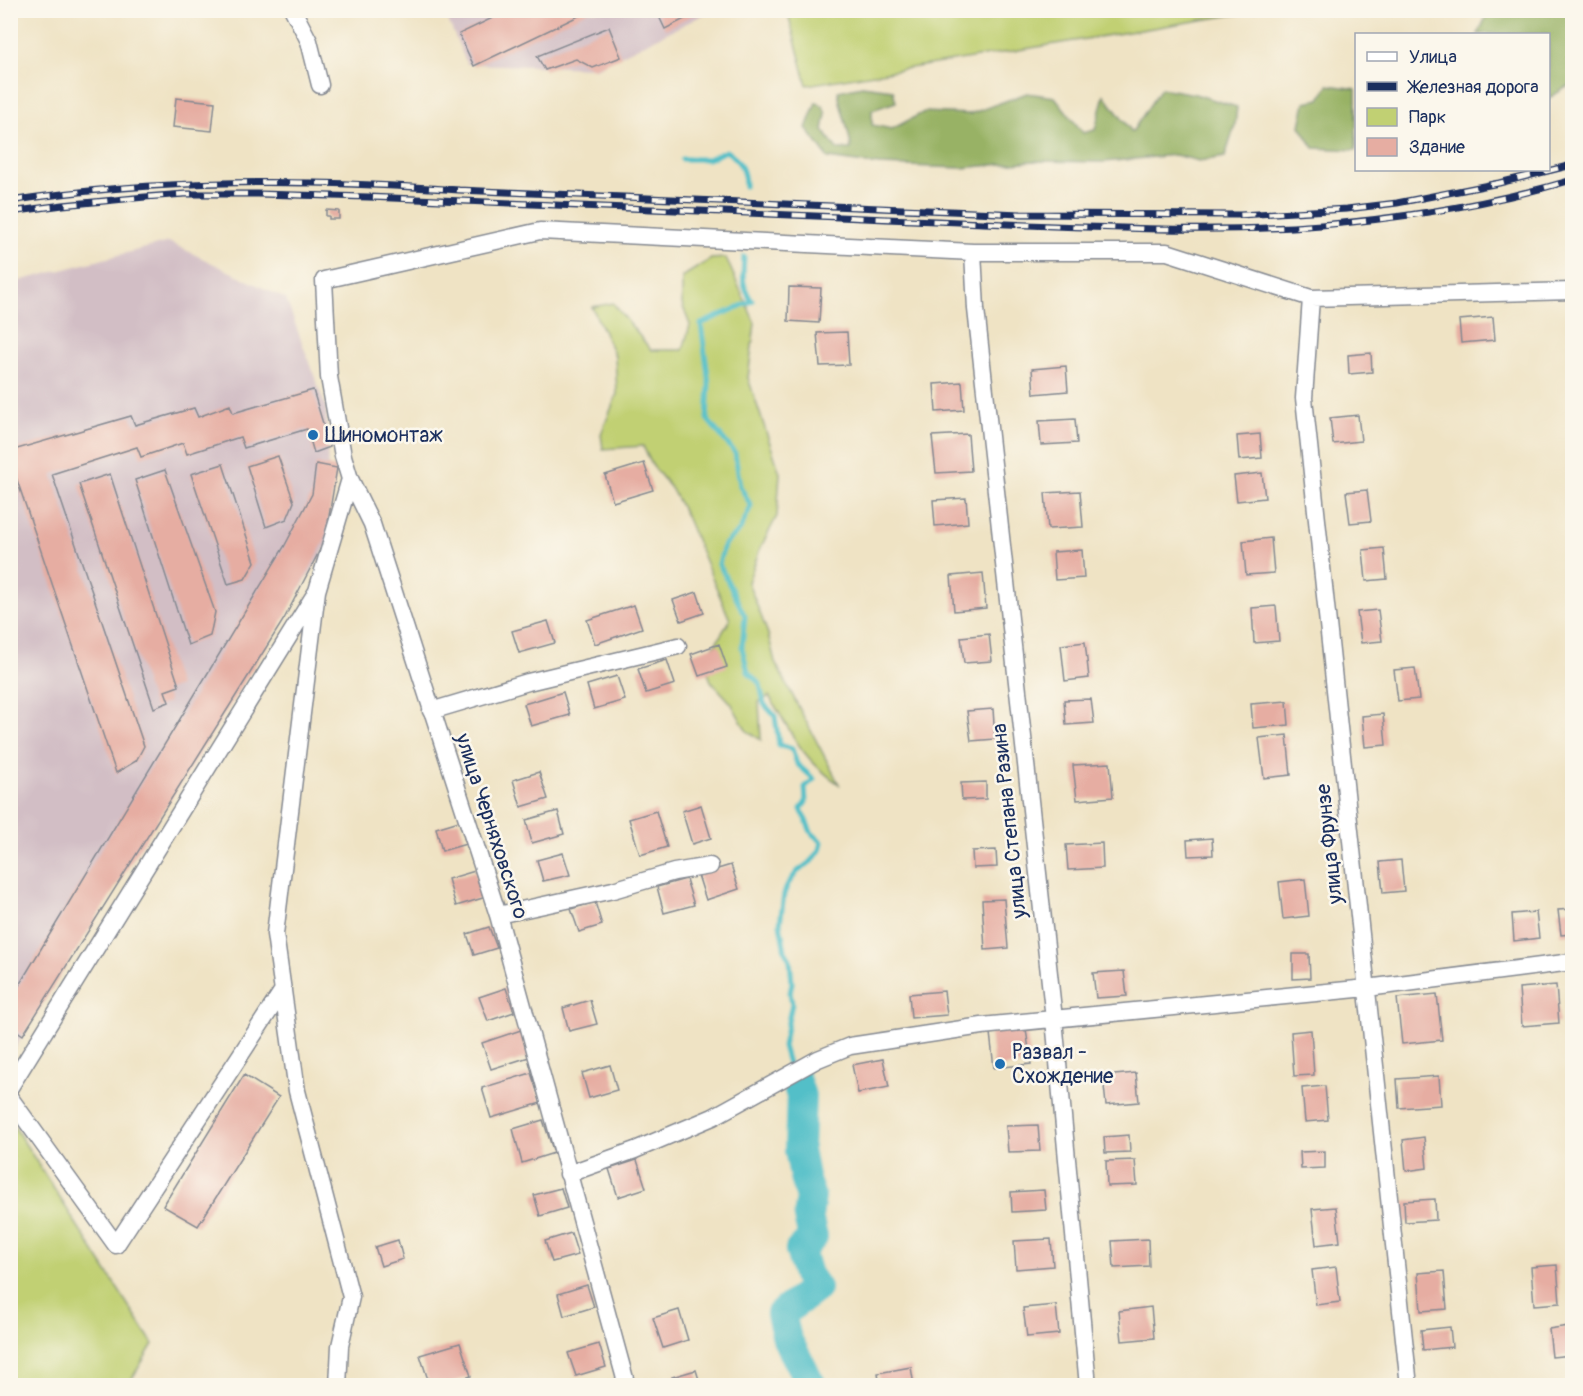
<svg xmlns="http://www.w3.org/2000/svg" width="1583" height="1396" font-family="Pangolin,sans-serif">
  <rect width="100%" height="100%" fill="#fbf7ec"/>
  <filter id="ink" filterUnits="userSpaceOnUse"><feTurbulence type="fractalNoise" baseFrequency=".0167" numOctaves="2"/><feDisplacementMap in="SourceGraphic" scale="12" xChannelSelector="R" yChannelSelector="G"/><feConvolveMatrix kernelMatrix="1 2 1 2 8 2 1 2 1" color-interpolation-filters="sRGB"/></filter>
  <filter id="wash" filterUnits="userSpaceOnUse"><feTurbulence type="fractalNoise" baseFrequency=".008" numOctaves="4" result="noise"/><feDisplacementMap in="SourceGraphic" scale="24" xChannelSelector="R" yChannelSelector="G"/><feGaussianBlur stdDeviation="1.35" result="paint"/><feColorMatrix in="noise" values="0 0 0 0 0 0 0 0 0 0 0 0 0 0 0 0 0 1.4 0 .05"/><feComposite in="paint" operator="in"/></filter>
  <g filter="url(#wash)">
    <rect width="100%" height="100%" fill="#efe3c4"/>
    <path fill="#d2bec5" d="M 444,11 L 711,11 L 596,68 L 467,64 Z
      M 169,242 L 286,299 L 326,408 L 330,541 L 11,1055 L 11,283 Z"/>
    <path fill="#c1d073" stroke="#6e8068" stroke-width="1.5" d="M 787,10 L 1256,10 L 1256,11 L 807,85 Z
      M 726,258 L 755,323 L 748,378 L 780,473 L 777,516 L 760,549 L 748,582 L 768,634 L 775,662 L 839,784 C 801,759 792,733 769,696 L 759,702 L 761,740 L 746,730 L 731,703 L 711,681 L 703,659 L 716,643 L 730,620 L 686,516 L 671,488 L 652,465 L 643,446 L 603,449 L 601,434 L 617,394 L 615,356 L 592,307 L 613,303 L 651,350 L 683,350 L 690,325 L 682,304 L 682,277 L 711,259 Z
      M 10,1120 L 153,1344 L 128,1385 L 11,1385 Z"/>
    <path fill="#98b265" stroke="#5a7062" stroke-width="1.5" d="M 1489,11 L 1572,11 L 1572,84 L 1549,98 L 1548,34 L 1478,34 Z
      M 1328,85 L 1356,89 L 1356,150 L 1314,148 L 1300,126 L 1305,102 L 1320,99 Z
      M 862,86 L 893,90 L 896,102 L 872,110 L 872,125 L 892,129 L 924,112 L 970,114 L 1027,93 L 1055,97 L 1083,133 L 1095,130 L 1104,95 L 1132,132 L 1161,88 L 1195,94 L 1237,107 L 1235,125 L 1225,157 L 1199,161 L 1175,155 L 1104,162 L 1033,161 L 962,168 L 879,165 L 828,158 L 806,128 L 816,102 L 823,106 L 826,114 L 823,130 L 837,149 L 851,149 C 850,129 840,111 838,91 Z"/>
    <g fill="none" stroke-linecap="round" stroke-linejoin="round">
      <path stroke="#52bfc8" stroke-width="5" d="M 682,159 L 708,159 L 726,151 C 740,159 745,171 745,186
        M 744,257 C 743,274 741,286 752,301 L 701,324 L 709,383 L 707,419 L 735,453 L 740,486 L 751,506 L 740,530 L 724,545 L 719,564 L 745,616 L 742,648 L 748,672 L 760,684 L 764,704 L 775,716 L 779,745 L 792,749 L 797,764 L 814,779 L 805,787 L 806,802 L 801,809 L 811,832 L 822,842 L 820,850 L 813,860 L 797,872 L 788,884 L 784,894 L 780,924 L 785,951 L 790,960 L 792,983 L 790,993 L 792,1003 L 783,1046 L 789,1067"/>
      <path stroke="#52bfc8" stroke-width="30" d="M 796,1081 L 801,1096 L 799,1150 L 805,1181 L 811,1197 L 808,1217 L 813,1237 L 800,1250 L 807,1275 L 816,1288 L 781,1314 L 787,1339 L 812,1386"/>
    </g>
    <g id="blocks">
      <path fill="#e6ada2" d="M 509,10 L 591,10 L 474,66 L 459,34 Z
        M 656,10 L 702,10 L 665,29 Z
        M 609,27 L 621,57 L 593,68 L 576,59 L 545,70 L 537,56 Z
        M 176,98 L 215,102 L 212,131 L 173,127 Z
        M 326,210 L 339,211 L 339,219 L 329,219 L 329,216 L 326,216 Z
        M 789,287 L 821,288 L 819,323 L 788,321 Z
        M 1493,317 L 1495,340 L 1461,343 L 1459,320 Z
        M 847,332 L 849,365 L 820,366 L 817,333 Z
        M 1371,353 L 1372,372 L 1349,374 L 1348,355 Z
        M 1066,366 L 1068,391 L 1034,394 L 1032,369 Z
        M 962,382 L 964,410 L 936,412 L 934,384 Z
        M 313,390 L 330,447 L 314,453 L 307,429 L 244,448 L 240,437 L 187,454 L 183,443 L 141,457 L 137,447 L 52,474 L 144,746 L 136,761 L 116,773 L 16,477 L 10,478 L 10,451 L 131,416 L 135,425 L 194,408 L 198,417 L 230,405 L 233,413 Z
        M 1358,415 L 1361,441 L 1333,444 L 1330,418 Z
        M 1075,419 L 1077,443 L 1041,445 L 1039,421 Z
        M 968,434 L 971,471 L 936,473 L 932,436 Z
        M 1260,434 L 1262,458 L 1239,460 L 1237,436 Z
        M 278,456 L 294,502 L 287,519 L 266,527 L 247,466 Z
        M 644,463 L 653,490 L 613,502 L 605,475 Z
        M 223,464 L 255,562 L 245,579 L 228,584 L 191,474 Z
        M 316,464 L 337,468 L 325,540 L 284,619 L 23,1035 L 10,1026 L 10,1000 L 284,547 L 312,494 Z
        M 165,470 L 215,612 L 210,636 L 188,645 L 135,480 Z
        M 1262,473 L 1265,498 L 1237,501 L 1234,476 Z
        M 110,474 L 179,686 L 165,691 L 169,702 L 154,708 L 79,484 Z
        M 1367,490 L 1371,521 L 1350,523 L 1346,492 Z
        M 1080,491 L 1083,527 L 1048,529 L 1045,493 Z
        M 966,498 L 968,523 L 935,526 L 933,500 Z
        M 1271,538 L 1274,573 L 1246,575 L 1243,541 Z
        M 1384,548 L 1387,579 L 1366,581 L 1363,550 Z
        M 1082,550 L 1084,578 L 1055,580 L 1053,552 Z
        M 983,573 L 986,608 L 954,611 L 951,576 Z
        M 697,592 L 704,613 L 681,621 L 673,600 Z
        M 634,605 L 642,628 L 595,644 L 587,620 Z
        M 1276,606 L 1279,641 L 1254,643 L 1252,608 Z
        M 1378,610 L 1382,641 L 1361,643 L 1357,612 Z
        M 548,621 L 555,643 L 519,653 L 512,631 Z
        M 989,634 L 992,661 L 964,663 L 961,637 Z
        M 1085,642 L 1089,678 L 1065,681 L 1061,645 Z
        M 719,644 L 727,667 L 699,676 L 691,654 Z
        M 667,660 L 675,684 L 646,693 L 638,669 Z
        M 1415,668 L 1419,699 L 1398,701 L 1394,670 Z
        M 617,676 L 625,700 L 594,709 L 587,685 Z
        M 563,692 L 570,715 L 531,726 L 524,704 Z
        M 1091,699 L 1094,723 L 1066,725 L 1064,700 Z
        M 1287,701 L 1289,725 L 1253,728 L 1251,704 Z
        M 993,709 L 995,739 L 971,741 L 967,711 Z
        M 1383,714 L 1386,745 L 1365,747 L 1362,716 Z
        M 1287,735 L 1291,775 L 1264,778 L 1259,738 Z
        M 1110,763 L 1113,797 L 1077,800 L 1073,765 Z
        M 539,772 L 548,799 L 521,807 L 513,780 Z
        M 986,782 L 986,799 L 962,800 L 961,783 Z
        M 701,805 L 711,838 L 692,844 L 682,811 Z
        M 558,811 L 564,834 L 532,843 L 526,820 Z
        M 656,811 L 667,847 L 640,855 L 629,819 Z
        M 459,821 L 466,844 L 442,851 L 436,828 Z
        M 1212,838 L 1213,855 L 1188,856 L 1187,840 Z
        M 1102,843 L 1103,868 L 1068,870 L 1066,845 Z
        M 996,850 L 997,867 L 973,868 L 972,851 Z
        M 563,853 L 570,875 L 543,881 L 537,860 Z
        M 1401,860 L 1404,891 L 1383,893 L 1380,862 Z
        M 731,865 L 739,889 L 706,900 L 698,875 Z
        M 475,871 L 483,898 L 456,906 L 448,879 Z
        M 686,879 L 694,905 L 664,913 L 657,887 Z
        M 1305,879 L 1309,916 L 1283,919 L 1279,882 Z
        M 1004,899 L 1008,948 L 985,950 L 982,900 Z
        M 595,902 L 602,925 L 579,932 L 571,909 Z
        M 1572,909 L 1572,934 L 1561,935 L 1558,910 Z
        M 1536,912 L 1539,938 L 1514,941 L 1512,914 Z
        M 489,927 L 497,948 L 474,955 L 467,934 Z
        M 1293,954 L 1309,954 L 1310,978 L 1293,979 Z
        M 1124,971 L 1127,996 L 1096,998 L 1093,973 Z
        M 1556,985 L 1559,1023 L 1522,1026 L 1519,988 Z
        M 506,988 L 514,1012 L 488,1021 L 479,997 Z
        M 944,991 L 947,1015 L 911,1018 L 909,994 Z
        M 1437,994 L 1442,1040 L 1402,1044 L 1397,998 Z
        M 590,1000 L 597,1024 L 569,1031 L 563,1008 Z
        M 1026,1029 L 1031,1064 L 994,1068 L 990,1033 Z
        M 521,1030 L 529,1057 L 491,1069 L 482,1043 Z
        M 1311,1030 L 1314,1075 L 1294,1076 L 1291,1032 Z
        M 883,1059 L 889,1087 L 858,1093 L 852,1065 Z
        M 610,1065 L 617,1090 L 589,1098 L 582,1073 Z
        M 531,1073 L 541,1103 L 491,1118 L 482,1088 Z
        M 1136,1073 L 1139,1102 L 1106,1105 L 1103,1076 Z
        M 244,1075 L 279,1097 L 198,1226 L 163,1206 Z
        M 1439,1076 L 1441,1105 L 1399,1108 L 1397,1079 Z
        M 1325,1086 L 1328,1120 L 1305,1122 L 1302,1088 Z
        M 543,1120 L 554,1153 L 522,1163 L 513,1129 Z
        M 1038,1125 L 1040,1151 L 1008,1152 L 1006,1126 Z
        M 1129,1135 L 1130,1152 L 1105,1153 L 1104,1137 Z
        M 1424,1137 L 1427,1168 L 1406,1171 L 1403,1140 Z
        M 1325,1151 L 1325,1168 L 1301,1169 L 1300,1152 Z
        M 637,1160 L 646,1188 L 618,1197 L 609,1169 Z
        M 1135,1160 L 1137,1185 L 1107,1186 L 1106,1161 Z
        M 561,1188 L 567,1208 L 540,1216 L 534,1195 Z
        M 1044,1190 L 1046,1210 L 1012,1212 L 1011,1192 Z
        M 1435,1199 L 1436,1220 L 1405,1222 L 1404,1201 Z
        M 1336,1207 L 1340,1242 L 1316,1245 L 1312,1209 Z
        M 571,1233 L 578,1255 L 552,1262 L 545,1241 Z
        M 1051,1239 L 1053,1266 L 1016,1269 L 1014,1241 Z
        M 1148,1239 L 1149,1266 L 1114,1268 L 1112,1241 Z
        M 398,1240 L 403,1259 L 381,1266 L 375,1247 Z
        M 1557,1265 L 1560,1303 L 1534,1305 L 1531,1267 Z
        M 1336,1267 L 1340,1302 L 1316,1305 L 1312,1270 Z
        M 1444,1271 L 1447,1309 L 1421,1311 L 1418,1273 Z
        M 587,1285 L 594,1307 L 564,1316 L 558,1294 Z
        M 1056,1305 L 1059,1334 L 1027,1337 L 1023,1308 Z
        M 1151,1307 L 1154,1338 L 1122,1341 L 1119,1311 Z
        M 679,1310 L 688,1340 L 663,1348 L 653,1318 Z
        M 1568,1326 L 1572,1355 L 1552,1357 L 1549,1329 Z
        M 1450,1327 L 1452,1347 L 1423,1350 L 1421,1330 Z
        M 460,1343 L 471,1376 L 442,1386 L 430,1386 L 420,1355 Z
        M 599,1344 L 606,1367 L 576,1376 L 568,1353 Z
        M 911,1367 L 914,1386 L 880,1386 L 878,1373 Z
        M 696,1370 L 701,1386 L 675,1386 L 672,1377 Z"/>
    </g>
  </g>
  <g filter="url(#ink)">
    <use href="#blocks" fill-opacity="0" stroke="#858991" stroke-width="1.5"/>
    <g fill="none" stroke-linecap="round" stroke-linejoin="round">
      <g stroke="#858991" stroke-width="19">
        <path id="street" d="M 293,10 L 309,41 L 320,85
          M 973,252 L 976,309 L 1054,1019 L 1088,1386
          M 1311,298 L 1304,398 L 1409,1386
          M 317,591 L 275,934 L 297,1091 L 351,1297 L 340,1346 L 338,1386
          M 431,711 L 528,682 L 678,646
          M 498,915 L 613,890 L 674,872 L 710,866
          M 10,1087 L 317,591 L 350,479
          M 10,1098 L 116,1245 L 283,990
          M 568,1174 L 635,1150 L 713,1117 L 818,1059 L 850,1046 L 982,1026 L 1367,988 L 1572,962
          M 627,1386 L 498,915 L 372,524 L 350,479 L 343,456 L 329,377 L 324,280 L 540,231 L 973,252 L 1167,252 L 1311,298 L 1572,291"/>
      </g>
      <use href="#street" stroke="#fff" stroke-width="16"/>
      <g stroke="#1b2f5e" stroke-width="7">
        <path id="rail" d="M 10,201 C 159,178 309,179 459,190 L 1021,214 L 1240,215 L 1347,209 L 1397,203 L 1499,183 L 1572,165
          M 10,212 L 63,205 L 145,197 L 185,194 L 258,194 L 368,197 L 1053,226 C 1142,229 1233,232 1321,225 C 1406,218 1491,204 1572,180"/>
      </g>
      <use href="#rail" stroke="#fbf7ec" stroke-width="4.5" stroke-dasharray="14" stroke-linecap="butt"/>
    </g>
  </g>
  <g fill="#1f6fb2" stroke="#fbf7ec" stroke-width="2">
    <circle cx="313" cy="435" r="6"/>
    <circle cx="1000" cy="1064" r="6"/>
  </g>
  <g text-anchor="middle" stroke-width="5" stroke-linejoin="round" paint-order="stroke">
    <g font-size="21" fill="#1b2f5e" stroke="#fbf7ec" text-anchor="start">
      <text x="325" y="442">Шиномонтаж</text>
      <text x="1012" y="1059">Развал -<tspan x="1012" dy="24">Схождение</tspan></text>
    </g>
    <g font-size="21" fill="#1b2f5e" stroke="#fbf7ec">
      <text transform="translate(1009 821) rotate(-96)" y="7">улица Степана Разина</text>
      <text transform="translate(492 826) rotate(72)" y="7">улица Черняховского</text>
      <text transform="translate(1329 844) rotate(-96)" y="7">улица Фрунзе</text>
    </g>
  </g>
  <rect width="1583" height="1396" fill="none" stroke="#fbf7ec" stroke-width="36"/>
  <rect x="1355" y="33" width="195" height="138" fill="#fbf7ec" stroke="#a1a7b3" stroke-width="1.5"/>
  <rect x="1367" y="52" width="30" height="9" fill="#ffffff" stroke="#a1a7b3" stroke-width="1.5"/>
  <text x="1409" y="63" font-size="18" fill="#1b2f5e">Улица</text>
  <rect x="1367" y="82" width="30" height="9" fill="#1b2f5e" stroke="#a1a7b3" stroke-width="1.5"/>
  <text x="1409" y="93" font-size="18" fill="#1b2f5e">Железная дорога</text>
  <rect x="1367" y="108" width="30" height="18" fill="#c1d073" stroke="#a1a7b3" stroke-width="1.5"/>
  <text x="1409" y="123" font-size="18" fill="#1b2f5e">Парк</text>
  <rect x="1367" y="138" width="30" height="18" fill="#e6ada2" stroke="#a1a7b3" stroke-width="1.5"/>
  <text x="1409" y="153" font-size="18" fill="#1b2f5e">Здание</text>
</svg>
